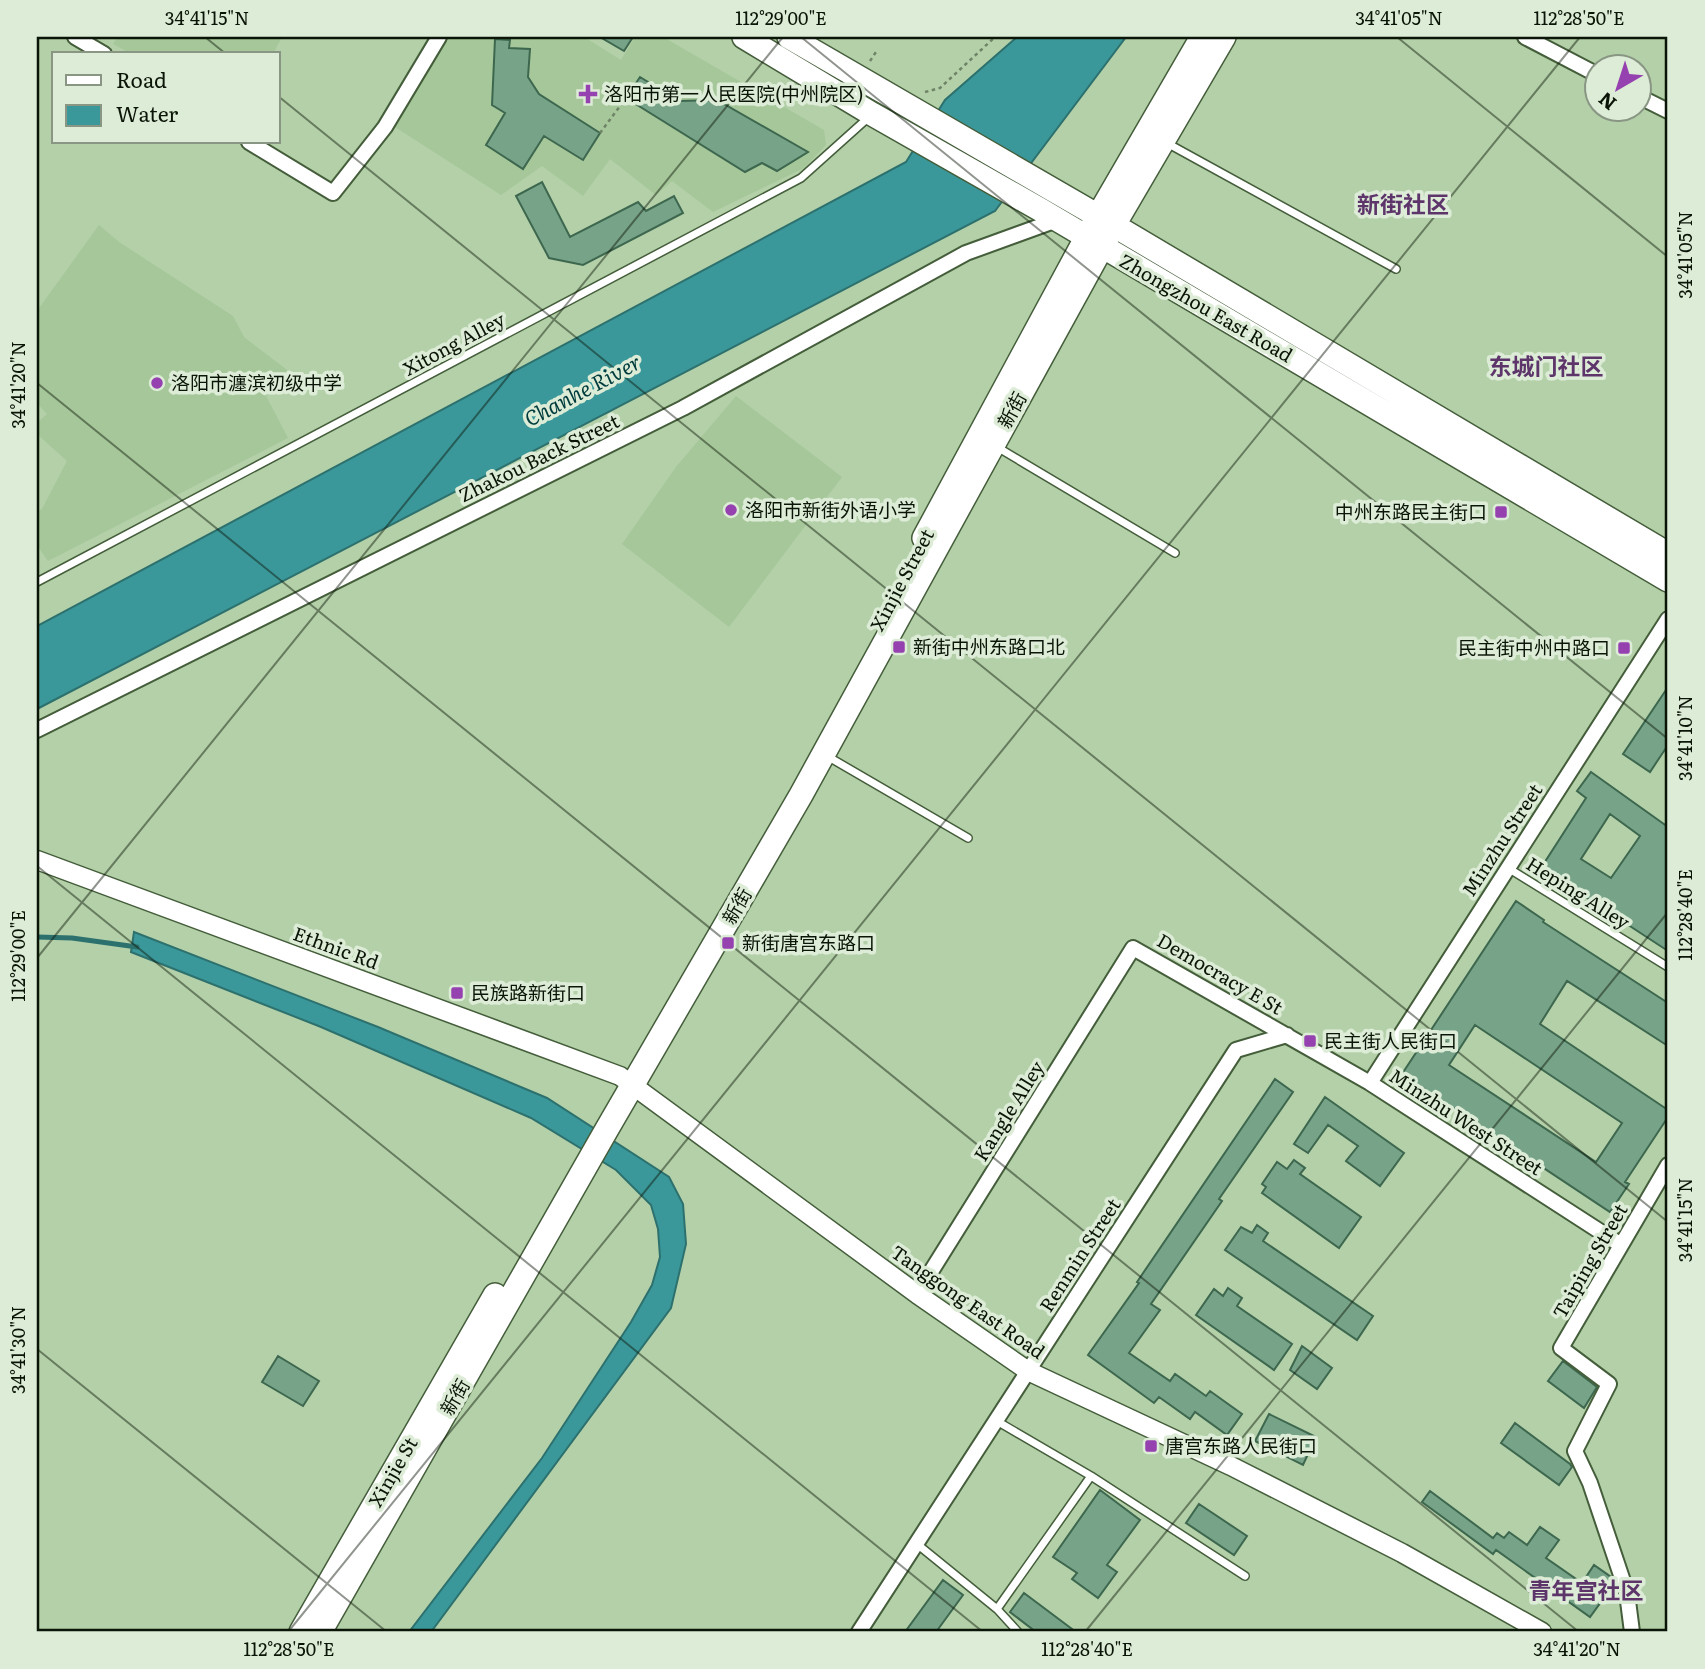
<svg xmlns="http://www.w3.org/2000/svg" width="1705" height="1669" font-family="Literata,'Noto Sans SC',serif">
  <rect width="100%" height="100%" fill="#b3d0a8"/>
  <path fill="#a5c799" d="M 118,37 L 282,37 L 273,54 L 131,54 L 113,44 Z
    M 447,37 L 584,37 L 621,60 L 635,37 L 663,37 L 824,130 L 826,145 L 804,168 L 713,212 L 672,181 L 656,195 L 610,159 L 583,196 L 542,166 L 501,195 L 395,127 Z
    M 99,225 L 119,242 L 233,316 L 244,337 L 287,370 L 266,396 L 288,438 L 48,561 L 37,545 L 37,512 L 42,509 L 67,461 L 37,434 L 37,423 L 47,414 L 37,403 L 37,311 Z
    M 736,396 L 842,477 L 729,627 L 622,544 L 676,467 Z"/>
  <path fill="#3b989a" stroke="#2d716e" stroke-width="2" d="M 1017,37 L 1126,37 L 995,211 L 37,709 L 37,626 L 906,162 L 945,100 Z
    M 134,932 L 378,1027 L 547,1098 L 669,1177 L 683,1204 L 686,1244 L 671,1308 L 431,1632 L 409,1632 L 542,1458 L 631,1322 L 652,1285 L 660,1257 L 658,1229 L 651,1205 L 616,1170 L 531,1118 L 321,1027 L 131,952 Z"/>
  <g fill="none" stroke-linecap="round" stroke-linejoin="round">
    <path stroke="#2d716e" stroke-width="5" d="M 37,937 L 72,938 L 137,947"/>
  </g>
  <path fill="#77a388" stroke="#3d674e" stroke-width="2" fill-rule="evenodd" d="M 600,37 L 633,37 L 624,51 Z
    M 495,39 L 510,40 L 509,48 L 530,49 L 528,77 L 539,94 L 600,133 L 583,160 L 544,136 L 523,169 L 486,145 L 505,113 L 492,105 Z
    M 640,77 L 679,101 L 717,100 L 808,152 L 777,171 L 762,163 L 745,172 L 626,98 Z
    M 542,182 L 570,237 L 638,202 L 646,211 L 674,196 L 683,213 L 583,265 L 549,258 L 516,196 Z
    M 1668,687 L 1668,745 L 1650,772 L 1623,754 Z
    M 1591,772 L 1668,827 L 1668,951 L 1541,868 L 1586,798 L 1577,791 ZM 1610,814 L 1640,836 L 1611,878 L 1581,859 Z
    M 1516,901 L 1544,920 L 1543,922 L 1668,1003 L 1668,1046 L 1567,981 L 1540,1024 L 1668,1110 L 1668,1117 L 1625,1182 L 1629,1184 L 1610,1212 L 1402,1074 ZM 1475,1025 L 1622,1123 L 1596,1162 L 1449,1065 Z
    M 1275,1079 L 1293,1092 L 1219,1199 L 1222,1201 L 1151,1304 L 1160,1310 L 1129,1353 L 1170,1381 L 1175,1374 L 1206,1396 L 1210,1391 L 1242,1414 L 1227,1435 L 1195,1412 L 1190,1419 L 1159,1397 L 1154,1403 L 1088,1355 L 1139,1283 L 1137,1282 Z
    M 1325,1097 L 1404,1153 L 1380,1186 L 1346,1161 L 1358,1146 L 1328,1125 L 1308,1153 L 1294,1144 Z
    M 1294,1160 L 1305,1168 L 1300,1174 L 1361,1217 L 1339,1248 L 1262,1193 L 1266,1187 L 1262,1184 L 1277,1162 L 1287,1169 Z
    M 1257,1225 L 1268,1233 L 1263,1241 L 1373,1316 L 1357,1340 L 1225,1250 L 1241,1227 L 1252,1233 Z
    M 1228,1288 L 1242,1298 L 1237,1306 L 1292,1344 L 1274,1370 L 1196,1315 L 1214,1289 L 1223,1296 Z
    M 1302,1346 L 1332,1368 L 1317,1389 L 1290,1370 Z
    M 278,1356 L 319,1381 L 303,1406 L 262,1382 Z
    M 1563,1361 L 1597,1387 L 1584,1408 L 1548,1381 Z
    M 1269,1414 L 1316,1437 L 1303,1465 L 1255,1441 Z
    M 1515,1423 L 1570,1464 L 1572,1467 L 1559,1485 L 1501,1443 Z
    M 1100,1490 L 1140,1520 L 1107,1565 L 1117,1572 L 1098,1598 L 1072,1579 L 1077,1573 L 1053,1557 Z
    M 1430,1491 L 1493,1538 L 1497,1533 L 1504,1538 L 1509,1532 L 1527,1545 L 1540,1527 L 1559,1540 L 1546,1558 L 1582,1583 L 1594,1565 L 1611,1577 L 1614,1584 L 1590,1617 L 1496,1550 L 1493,1554 L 1422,1502 Z
    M 1199,1504 L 1247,1536 L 1234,1555 L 1186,1523 Z
    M 943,1580 L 963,1595 L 936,1632 L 905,1632 Z
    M 1024,1593 L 1076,1632 L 1036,1632 L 1010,1612 Z"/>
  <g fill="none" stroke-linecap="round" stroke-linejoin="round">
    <g stroke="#445d3a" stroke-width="10">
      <path id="service" d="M 1165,142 L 1396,269
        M 997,447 L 1175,553
        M 37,582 L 801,178 L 869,117
        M 827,756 L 968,838
        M 1508,868 L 1668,967
        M 995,1420 L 1091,1476 L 1245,1576
        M 917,1544 L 997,1609 L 1018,1632
        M 997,1609 L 1091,1476"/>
    </g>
    <g stroke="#445d3a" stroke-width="18">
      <path id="minor" d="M 75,37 L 104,54
        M 1525,37 L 1596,74
        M 1638,96 L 1668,111
        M 249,142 L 333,193 L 385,127 L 439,37
        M 37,730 L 683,408 L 966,253 L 1057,220
        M 1370,1083 L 1668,619
        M 917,1294 L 1133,948 L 1370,1083 L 1621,1245
        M 859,1632 L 1236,1050 L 1287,1035
        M 1632,1632 L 1627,1593 L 1590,1483 L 1575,1451 L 1609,1384 L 1561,1348 L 1668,1165"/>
    </g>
    <g stroke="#445d3a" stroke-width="21">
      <path id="tertiary" d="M 37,860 L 620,1076 L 917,1294 L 1028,1371 L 1231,1466 L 1402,1553 L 1542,1632"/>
    </g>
    <g stroke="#445d3a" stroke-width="26">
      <path id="primary" d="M 744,37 L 872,114 L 1041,210 L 1668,580
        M 789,37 L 1098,216 L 1668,554
        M 924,538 L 1098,216 L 1202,37
        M 301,1632 L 495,1295
        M 320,1632 L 607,1129 L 801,795 L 1114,225 L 1224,37"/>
    </g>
    <path stroke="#6f8467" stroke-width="2.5" stroke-dasharray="3.5 3.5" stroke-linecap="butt" d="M 870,61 L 876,52
      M 925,92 L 940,88 L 995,37
      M 600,133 L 626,98"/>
    <use href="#service" stroke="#fff" stroke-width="7"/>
    <use href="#minor" stroke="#fff" stroke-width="14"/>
    <use href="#tertiary" stroke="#fff" stroke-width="18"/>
    <use href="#primary" stroke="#fff" stroke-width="23"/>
  </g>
  <path fill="none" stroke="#0b1507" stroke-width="2" stroke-opacity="0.45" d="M 205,37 L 226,54M 801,37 L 1668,739M 1397,37 L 1668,257M 278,96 L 1668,1222M 37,383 L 1579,1632M 37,866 L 983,1632M 37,958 L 783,37M 37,1349 L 387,1632M 288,1632 L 1580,37M 1085,1632 L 1668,912"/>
  <g fill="#9541b0" stroke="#ddecd7" stroke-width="2.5">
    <path d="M584.5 83.5h7v7h7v7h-7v7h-7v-7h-7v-7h7z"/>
    <circle cx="157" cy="383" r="7"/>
    <circle cx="731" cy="510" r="7"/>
    <rect x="1494" y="505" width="14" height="14" rx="3.5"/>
    <rect x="892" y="640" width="14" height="14" rx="3.5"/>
    <rect x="1617" y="641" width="14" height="14" rx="3.5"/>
    <rect x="721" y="936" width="14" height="14" rx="3.5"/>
    <rect x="450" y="986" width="14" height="14" rx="3.5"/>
    <rect x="1303" y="1034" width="14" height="14" rx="3.5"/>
    <rect x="1144" y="1439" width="14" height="14" rx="3.5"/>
  </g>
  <g text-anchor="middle" stroke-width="7" stroke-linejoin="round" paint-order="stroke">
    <g font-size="19" fill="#0b1507" stroke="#ddecd7" text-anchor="start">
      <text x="604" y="101">洛阳市第一人民医院(中州院区)</text>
      <text x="171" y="390">洛阳市瀍滨初级中学</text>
      <text x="745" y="517">洛阳市新街外语小学</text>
      <text x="1487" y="519" text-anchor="end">中州东路民主街口</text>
      <text x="913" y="654">新街中州东路口北</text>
      <text x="1610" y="655" text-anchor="end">民主街中州中路口</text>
      <text x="742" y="950">新街唐宫东路口</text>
      <text x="471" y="1000">民族路新街口</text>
      <text x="1324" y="1048">民主街人民街口</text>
      <text x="1165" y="1453">唐宫东路人民街口</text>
    </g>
    <g font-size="19" fill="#0b1507" stroke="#ddecd7">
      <text transform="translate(1206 308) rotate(30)" y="7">Zhongzhou East Road</text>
      <text transform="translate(454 344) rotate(-28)" y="7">Xitong Alley</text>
      <text transform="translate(1012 410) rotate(-61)" y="7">新街</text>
      <text transform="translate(539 458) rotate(-26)" y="7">Zhakou Back Street</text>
      <text transform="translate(902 580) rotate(-62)" y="7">Xinjie Street</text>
      <text transform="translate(1502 840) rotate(-57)" y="7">Minzhu Street</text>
      <text transform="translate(1578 893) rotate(32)" y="7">Heping Alley</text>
      <text transform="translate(737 906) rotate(-60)" y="7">新街</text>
      <text transform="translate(336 948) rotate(20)" y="7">Ethnic Rd</text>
      <text transform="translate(1220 974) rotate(30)" y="7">Democracy E St</text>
      <text transform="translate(1009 1111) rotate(-58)" y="7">Kangle Alley</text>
      <text transform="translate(1466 1122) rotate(33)" y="7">Minzhu West Street</text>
      <text transform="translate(1080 1255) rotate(-57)" y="7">Renmin Street</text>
      <text transform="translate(1590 1261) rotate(-60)" y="7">Taiping Street</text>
      <text transform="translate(968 1302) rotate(35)" y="7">Tanggong East Road</text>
      <text transform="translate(455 1397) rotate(-60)" y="7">新街</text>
      <text transform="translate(393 1472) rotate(-60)" y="7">Xinjie St</text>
    </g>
    <g font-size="21" font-style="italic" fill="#003c3d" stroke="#ddecd7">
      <text transform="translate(583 391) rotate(-28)" y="7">Chanhe River</text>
    </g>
    <g font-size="23" font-weight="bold" fill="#5d356b" stroke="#ddecd7">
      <text x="1403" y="213">新街社区</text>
      <text x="1546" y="375">东城门社区</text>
      <text x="1586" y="1599">青年宫社区</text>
    </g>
  </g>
  <rect width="1705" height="1669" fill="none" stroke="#ddecd7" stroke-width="77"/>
  <rect x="52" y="52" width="228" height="91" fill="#ddecd7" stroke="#899684" stroke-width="2"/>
  <rect x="66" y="75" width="35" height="10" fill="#ffffff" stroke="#899684" stroke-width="2"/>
  <text x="116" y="88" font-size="21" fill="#0b1507">Road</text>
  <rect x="66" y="105" width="35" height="21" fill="#3b989a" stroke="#899684" stroke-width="2"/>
  <text x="116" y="122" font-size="21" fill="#0b1507">Water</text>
  <g transform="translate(1618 88) rotate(219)"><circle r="33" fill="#ddecd7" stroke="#899684" stroke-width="2"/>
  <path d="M0-5L12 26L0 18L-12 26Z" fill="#9541b0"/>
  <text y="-10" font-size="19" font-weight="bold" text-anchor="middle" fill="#0b1507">N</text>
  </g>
  <rect x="38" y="38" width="1628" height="1592" fill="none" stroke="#0b1507" stroke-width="2.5"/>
  <g font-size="18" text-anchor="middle" fill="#0b1507">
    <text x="207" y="25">34°41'15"N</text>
    <text x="781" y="25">112°29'00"E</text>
    <text x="1399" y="25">34°41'05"N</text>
    <text x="1579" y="25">112°28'50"E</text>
    <text transform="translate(1686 255) rotate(-90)" y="6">34°41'05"N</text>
    <text transform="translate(19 385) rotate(-90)" y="6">34°41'20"N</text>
    <text transform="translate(1686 738) rotate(-90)" y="6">34°41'10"N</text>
    <text transform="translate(1686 915) rotate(-90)" y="6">112°28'40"E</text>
    <text transform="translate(19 956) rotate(-90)" y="6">112°29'00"E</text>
    <text transform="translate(1686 1220) rotate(-90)" y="6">34°41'15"N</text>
    <text transform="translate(19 1350) rotate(-90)" y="6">34°41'30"N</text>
    <text x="289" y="1656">112°28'50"E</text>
    <text x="1087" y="1656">112°28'40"E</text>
    <text x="1577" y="1656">34°41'20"N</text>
  </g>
</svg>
